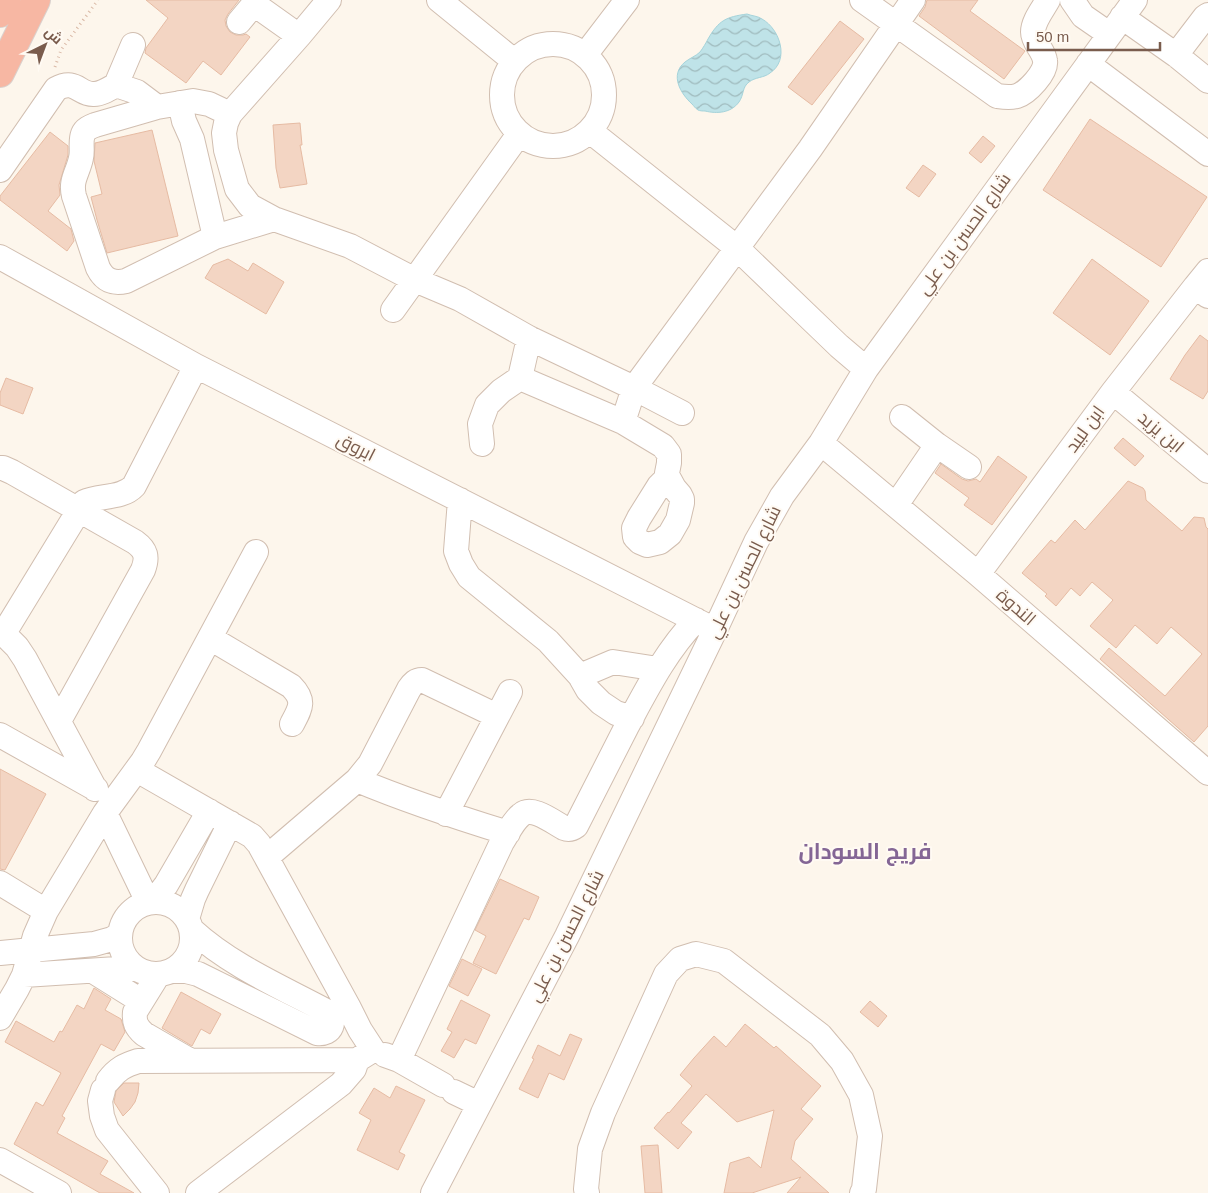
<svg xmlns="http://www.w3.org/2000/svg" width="1208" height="1193" font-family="Arial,Cairo,sans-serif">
  <defs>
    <pattern id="water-waves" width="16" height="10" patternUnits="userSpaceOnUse" patternTransform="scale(1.25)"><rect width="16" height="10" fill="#bfe3e8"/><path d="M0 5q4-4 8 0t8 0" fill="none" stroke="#a0bbbe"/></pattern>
  </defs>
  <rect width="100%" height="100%" fill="#fdf6ec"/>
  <path fill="url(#water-waves)" stroke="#a5d3da" d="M 747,14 C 752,16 758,16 762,19 C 780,29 790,60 770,73 C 764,78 755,77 749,82 C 742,87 744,95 739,102 C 731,113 717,114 705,111 C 703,111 700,111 698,110 C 695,108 694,106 692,104 C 681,94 669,75 685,62 C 690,58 696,56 700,52 C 703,48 706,43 708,39 C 719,20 726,17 747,14 Z"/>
  <path fill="#f3d5c3" stroke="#e6bba3" d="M 146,0 L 239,0 L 228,14 L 225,20 L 226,26 L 230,32 L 236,35 L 243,35 L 246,34 L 250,37 L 221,75 L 203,61 L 186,83 L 145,53 L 146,48 L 168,18 Z
    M 927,0 L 978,0 L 970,11 L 1025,51 L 1004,79 L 919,16 L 925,7 Z
    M 840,21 L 864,39 L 812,105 L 788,87 Z
    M 1090,119 L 1207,197 L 1161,267 L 1043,190 Z
    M 300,123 L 302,145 L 300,145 L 307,184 L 280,188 L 276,168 L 273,125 Z
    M 152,130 L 178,236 L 107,253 L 97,220 L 91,197 L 102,194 L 94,161 L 95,143 Z
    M 50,132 L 68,146 L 68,155 L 59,185 L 60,195 L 48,211 L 71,229 L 74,241 L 67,251 L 0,200 L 0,196 Z
    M 983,136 L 995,146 L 981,163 L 969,153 Z
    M 923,165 L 936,174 L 919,197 L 906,188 Z
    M 228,259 L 248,271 L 253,263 L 284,282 L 266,314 L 205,278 L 213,265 Z
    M 1092,259 L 1149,301 L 1110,355 L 1053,313 Z
    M 1200,335 L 1208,341 L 1208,391 L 1203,399 L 1170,379 L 1185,355 Z
    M 6,378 L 33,388 L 23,414 L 0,405 L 0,393 Z
    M 1123,438 L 1144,456 L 1135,466 L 1114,448 Z
    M 998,456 L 1027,477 L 992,525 L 964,505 L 969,498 L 935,473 L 941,464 L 962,479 L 968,481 L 976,479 L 980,482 Z
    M 1128,481 L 1143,488 L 1145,491 L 1146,500 L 1182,531 L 1194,517 L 1204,518 L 1206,527 L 1208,529 L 1208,726 L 1194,742 L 1100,659 L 1109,648 L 1165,696 L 1202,654 L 1171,627 L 1157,644 L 1135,625 L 1116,648 L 1090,626 L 1113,600 L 1092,582 L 1080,596 L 1071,588 L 1056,606 L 1045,596 L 1047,594 L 1022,573 L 1051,540 L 1055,543 L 1075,520 L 1085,530 Z
    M 0,769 L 46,794 L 5,870 L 0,869 Z
    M 500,879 L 539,897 L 529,920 L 524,918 L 496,974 L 473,963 L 486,936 L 475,930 Z
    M 462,959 L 482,969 L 468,996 L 449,986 Z
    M 94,988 L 111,999 L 105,1010 L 121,1019 L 125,1032 L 114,1051 L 101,1044 L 62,1116 L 65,1118 L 57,1133 L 108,1161 L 100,1174 L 134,1193 L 100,1193 L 14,1144 L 36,1102 L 43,1106 L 61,1073 L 5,1042 L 16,1021 L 54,1042 L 60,1031 L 62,1032 L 77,1005 L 84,1009 Z
    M 181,992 L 221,1014 L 210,1034 L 201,1029 L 192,1046 L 162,1028 Z
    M 461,1000 L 490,1015 L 476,1044 L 465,1039 L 454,1058 L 441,1051 L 452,1032 L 447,1029 Z
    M 870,1001 L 887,1016 L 878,1027 L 860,1012 Z
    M 745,1024 L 774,1048 L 776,1046 L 821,1086 L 801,1109 L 813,1119 L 795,1141 L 791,1159 L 829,1193 L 787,1193 L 801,1177 L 752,1193 L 724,1193 L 730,1163 L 749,1157 L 761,1168 L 774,1110 L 737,1122 L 706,1094 L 681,1123 L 692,1132 L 678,1149 L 654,1128 L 668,1112 L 669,1113 L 692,1086 L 680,1075 L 694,1058 L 714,1036 L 726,1047 Z
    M 570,1034 L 582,1039 L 564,1080 L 549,1073 L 538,1098 L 519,1089 L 534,1059 L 532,1058 L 538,1045 L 560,1056 Z
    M 124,1083 L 139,1083 L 138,1093 L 135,1102 L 130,1109 L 123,1116 L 114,1102 L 116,1091 Z
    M 396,1086 L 425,1100 L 399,1152 L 405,1155 L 398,1170 L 357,1150 L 371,1120 L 359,1113 L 374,1088 L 390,1098 Z
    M 658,1145 L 662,1193 L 645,1193 L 641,1146 Z"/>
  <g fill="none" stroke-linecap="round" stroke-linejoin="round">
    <g stroke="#d1beb0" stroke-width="26">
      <path id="minor" d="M 329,0 L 299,36 L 230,114 L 226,123 L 224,133 L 226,150 L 237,189 L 250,206 L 274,219 L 350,246 L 415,280 L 460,299 L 529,338 L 634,388 L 682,413
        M 439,0 L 514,61
        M 862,0 L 997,96 C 1004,97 1010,98 1017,96 C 1027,93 1047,72 1045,61 C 1044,50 1033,43 1033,32 C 1033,21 1043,9 1048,0
        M 1072,0 L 1083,16 L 1109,34
        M 254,4 L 299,36
        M 1208,15 L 1205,17 L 1176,55 L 1208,81
        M 1122,17 L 1176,55
        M 239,22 L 254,4 L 255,0
        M502 95a51 51 0 1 1 102 0a51 51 0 1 1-102 0Z
        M 585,55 L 627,0
        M 1088,64 L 1208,154
        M 116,85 L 137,92 L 157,107
        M 180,103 L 184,121 L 192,139 L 215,237
        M 230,114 L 209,104 L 193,101 L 157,107 L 95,125 C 90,127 85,129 83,134 C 80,142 83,151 81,158 C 78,173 70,180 74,196 L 98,268 C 104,280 113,284 126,281 L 215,237 L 274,219
        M 590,131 L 737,248 L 839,346 L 866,369
        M 0,170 L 56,89 C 76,78 79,95 94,94 C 101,94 109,89 116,85 L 133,45
        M 0,257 L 196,366 L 715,630
        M 1208,271 L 1195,287 L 1208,296
        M 393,310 L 519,134
        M 520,378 L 623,422 L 663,446 L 669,454 L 669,463 L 667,473 L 668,477 L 674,488 L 680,495 L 682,499 L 682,503 L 678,520 L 670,534 L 660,542 L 647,545 L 640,542 L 635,537 L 634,528 L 639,518 L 659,486 L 668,477
        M 1113,392 L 1208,471
        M 623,422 L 634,388 L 810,149 L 913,0
        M 821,443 L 978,574 L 1208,773
        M 482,444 L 480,424 L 487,405 L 501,391 L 520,378 L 529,338
        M 937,445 L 969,467
        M 0,468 L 3,468 L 12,472 L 135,542 C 146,550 148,557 143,570 L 59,721
        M 460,500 L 456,551 L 461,564 L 469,577 L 548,641 L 580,676 L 588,690 L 601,703 L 616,713 L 632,718
        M 896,505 L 937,445 L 902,417
        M 978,574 L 1113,392 L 1195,287
        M 0,630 L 17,647 L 25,659 L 95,789
        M 4,633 L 84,502 C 99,495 122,499 134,486 L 196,366
        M 210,638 L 291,686 C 306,701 300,709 292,724
        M 580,676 L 613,662 L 658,669
        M 0,735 L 96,789
        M 137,770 L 252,836 L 259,844 L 349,1008 L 360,1030 L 373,1050 L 357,1060 L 354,1069 L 341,1084 L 198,1193
        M 357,780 C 407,801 456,817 508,833
        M 105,813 L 148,902
        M 446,814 L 510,692
        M 267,857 L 357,780 L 370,764 L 409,689 C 413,683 416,680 422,680 L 497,716
        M 0,883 L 46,911
        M120 938a36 36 0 1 1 72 0a36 36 0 1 1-72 0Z
        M 153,902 L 166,885 L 209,811
        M 187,919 L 193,899 L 197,890 L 230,823
        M 0,953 L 94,944 L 112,939 L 119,935
        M 93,971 L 141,1001
        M 174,971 L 186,971 L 198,974 L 317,1033 C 332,1035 337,1021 326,1011 C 281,987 230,965 192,930
        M 24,975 L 117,969 L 136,969
        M 158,975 L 135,1012 C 134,1022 136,1027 144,1034 L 189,1060
        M 0,1018 L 17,989 L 24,975 L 35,936 L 46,911 L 105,813 L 143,761 L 149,751 L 256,552
        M 385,1055 L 399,1060 L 443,1085
        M 399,1060 L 502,842 C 508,833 513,821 521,815 C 532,805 553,822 564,828 C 569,830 572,829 576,826 C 593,793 610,760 627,726 C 647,689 666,651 696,620
        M 108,1081 C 117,1069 125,1065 138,1061 L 357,1060
        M 103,1090 L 100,1101 L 102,1116 L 107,1130 L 157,1193
        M 454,1092 L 479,1104
        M 0,1160 L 59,1193
        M 433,1193 L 567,936 L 715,630 L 756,542 L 782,496 L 821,443 L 866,369 L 1135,0
        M 587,1193 L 586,1189 L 590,1149 L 603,1113 L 666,974 L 680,959 L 696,954 L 724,961 L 820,1035 L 842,1061 L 861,1095 L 870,1136 L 864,1189 L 862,1193"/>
    </g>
    <g stroke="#dad1cd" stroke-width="30">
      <path id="highway" d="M 0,13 L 6,0
        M 0,73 L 36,0"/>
    </g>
    <path stroke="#d9b8a5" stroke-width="3" stroke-dasharray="1 4" stroke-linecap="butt" d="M 55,67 L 61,50 L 98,0"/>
    <use href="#minor" stroke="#fff" stroke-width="24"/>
    <use href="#highway" stroke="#f7b7a3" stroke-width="28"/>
  </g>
  <g text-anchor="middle" stroke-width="4" stroke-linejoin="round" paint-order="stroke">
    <g font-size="18" fill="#7a5c4d" stroke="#fffaf3">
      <text transform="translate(964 234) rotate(-54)" y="6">شارع الحسن بن علي</text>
      <text transform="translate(1085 429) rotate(-54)" y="6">ابن لبيد</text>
      <text transform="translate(1161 432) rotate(40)" y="6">ابن يزيد</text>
      <text transform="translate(356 447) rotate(27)" y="6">ابروق</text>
      <text transform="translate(744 572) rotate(-64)" y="6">شارع الحسن بن علي</text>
      <text transform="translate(1016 607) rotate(41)" y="6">الندوة</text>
      <text transform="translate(566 936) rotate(-63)" y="6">شارع الحسن بن علي</text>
    </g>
    <g font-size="22" font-weight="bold" fill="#846695" stroke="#fffaf3">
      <text x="865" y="859">فريج السودان</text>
    </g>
  </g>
  <g transform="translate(45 45) rotate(42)" stroke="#fffaf3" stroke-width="4" paint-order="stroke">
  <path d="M0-4L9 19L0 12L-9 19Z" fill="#7a5c4d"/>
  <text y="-8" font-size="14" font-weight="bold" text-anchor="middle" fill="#7a5c4d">ش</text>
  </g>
  <path d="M1028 42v8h132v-8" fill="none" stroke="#7a5c4d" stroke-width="2.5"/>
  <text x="1036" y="42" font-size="15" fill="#7a5c4d" stroke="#fffaf3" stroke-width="4" paint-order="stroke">50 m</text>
</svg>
